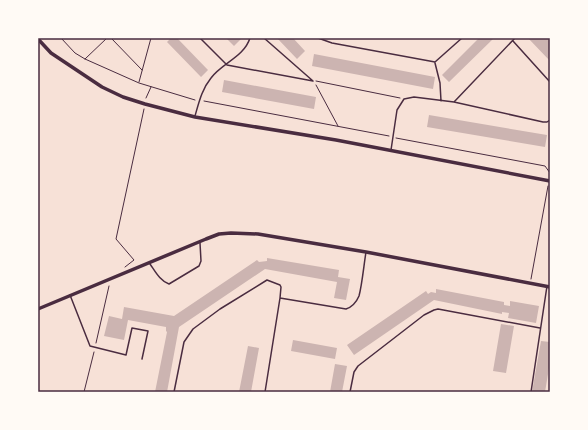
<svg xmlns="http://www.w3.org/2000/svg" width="588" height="430" font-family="Montserrat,sans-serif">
  <rect width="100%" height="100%" fill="#f7e1d7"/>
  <path fill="#ccb4b1" d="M 171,38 L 177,38 L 208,70 L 201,77 L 167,42 Z
    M 226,38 L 242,38 L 234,46 Z
    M 277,38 L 293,38 L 305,51 L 297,59 Z
    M 479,38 L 494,38 L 449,82 L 442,75 Z
    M 528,38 L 547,38 L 550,42 L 550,61 Z
    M 314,54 L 435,77 L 433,89 L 312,66 Z
    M 224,80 L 316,97 L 314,109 L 222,92 Z
    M 429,115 L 547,135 L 545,147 L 427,127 Z
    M 267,258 L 339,270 L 338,277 L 350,279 L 346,300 L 334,298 L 337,282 L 265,269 L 179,327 L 167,392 L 155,392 L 167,332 L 166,331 L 166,327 L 128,320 L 124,340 L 104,336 L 109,316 L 122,319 L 124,307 L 174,316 L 257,260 L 259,262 L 267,261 Z
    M 436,289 L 504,302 L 504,305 L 510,306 L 510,301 L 539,306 L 536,323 L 508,318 L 509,313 L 502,312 L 502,314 L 434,300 L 354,355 L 347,345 L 426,291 L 428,294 L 431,292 L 436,293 Z
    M 501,324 L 514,326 L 506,373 L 493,371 Z
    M 293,340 L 337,348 L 335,359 L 291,351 Z
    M 541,341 L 550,342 L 550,362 L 545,392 L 532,392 Z
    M 248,346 L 259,348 L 251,392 L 239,392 Z
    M 335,364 L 347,366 L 342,392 L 330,392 Z"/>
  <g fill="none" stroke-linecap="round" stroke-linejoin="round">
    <path stroke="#4a2c40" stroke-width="1" d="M 61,38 L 75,53 L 85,59 L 139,83 L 195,100
      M 111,38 L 142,70
      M 85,59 L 107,38
      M 316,81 L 400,98
      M 139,82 L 151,38
      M 316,85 L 338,126
      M 146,98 L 151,87
      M 204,101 L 389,136
      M 396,138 L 545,166 L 550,173
      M 125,267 L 134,260 L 116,239 L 144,109
      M 531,279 L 548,186
      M 96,343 L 109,286
      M 84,392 L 94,352"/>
    <path stroke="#4a2c40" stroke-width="1.5" d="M 200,38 L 227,65 L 313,81 L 264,38
      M 318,38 L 332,43 L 435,62 L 462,38
      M 515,38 L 454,102 L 543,122 L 547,122 L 550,120
      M 513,41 L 550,82
      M 435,63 L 440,83 L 441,101
      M 195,116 C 199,102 202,89 211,78 C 222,63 244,57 250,38
      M 391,150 L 397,110 L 404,99 L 414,97 L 454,102
      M 150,264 C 155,271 160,281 169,284 L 199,266 L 201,261 L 200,243
      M 70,295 L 90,346 L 126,355 L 132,328 L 148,331 L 142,359
      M 174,392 L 184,342 L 193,329 L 220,309 L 267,280 L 280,285 L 281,287 L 280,298 L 346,309 C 352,307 356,303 359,296 C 362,285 364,264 366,252
      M 265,392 L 280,298
      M 350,392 L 354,372 L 358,366 L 424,315 L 434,310 L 438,309 L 540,328
      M 531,392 L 547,286"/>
    <path stroke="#4a2c40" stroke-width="3.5" d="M 38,39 L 51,53 L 102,87 L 123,97 L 145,104 L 195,117 L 336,140 L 550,181
      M 38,309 L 206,239 L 219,234 L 231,233 L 258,234 L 366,252 L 550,287"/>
  </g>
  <rect width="588" height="430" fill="none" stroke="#fffaf5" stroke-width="78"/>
  <rect x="39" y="39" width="510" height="352" fill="none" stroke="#4a2c40" stroke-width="1.5"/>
</svg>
